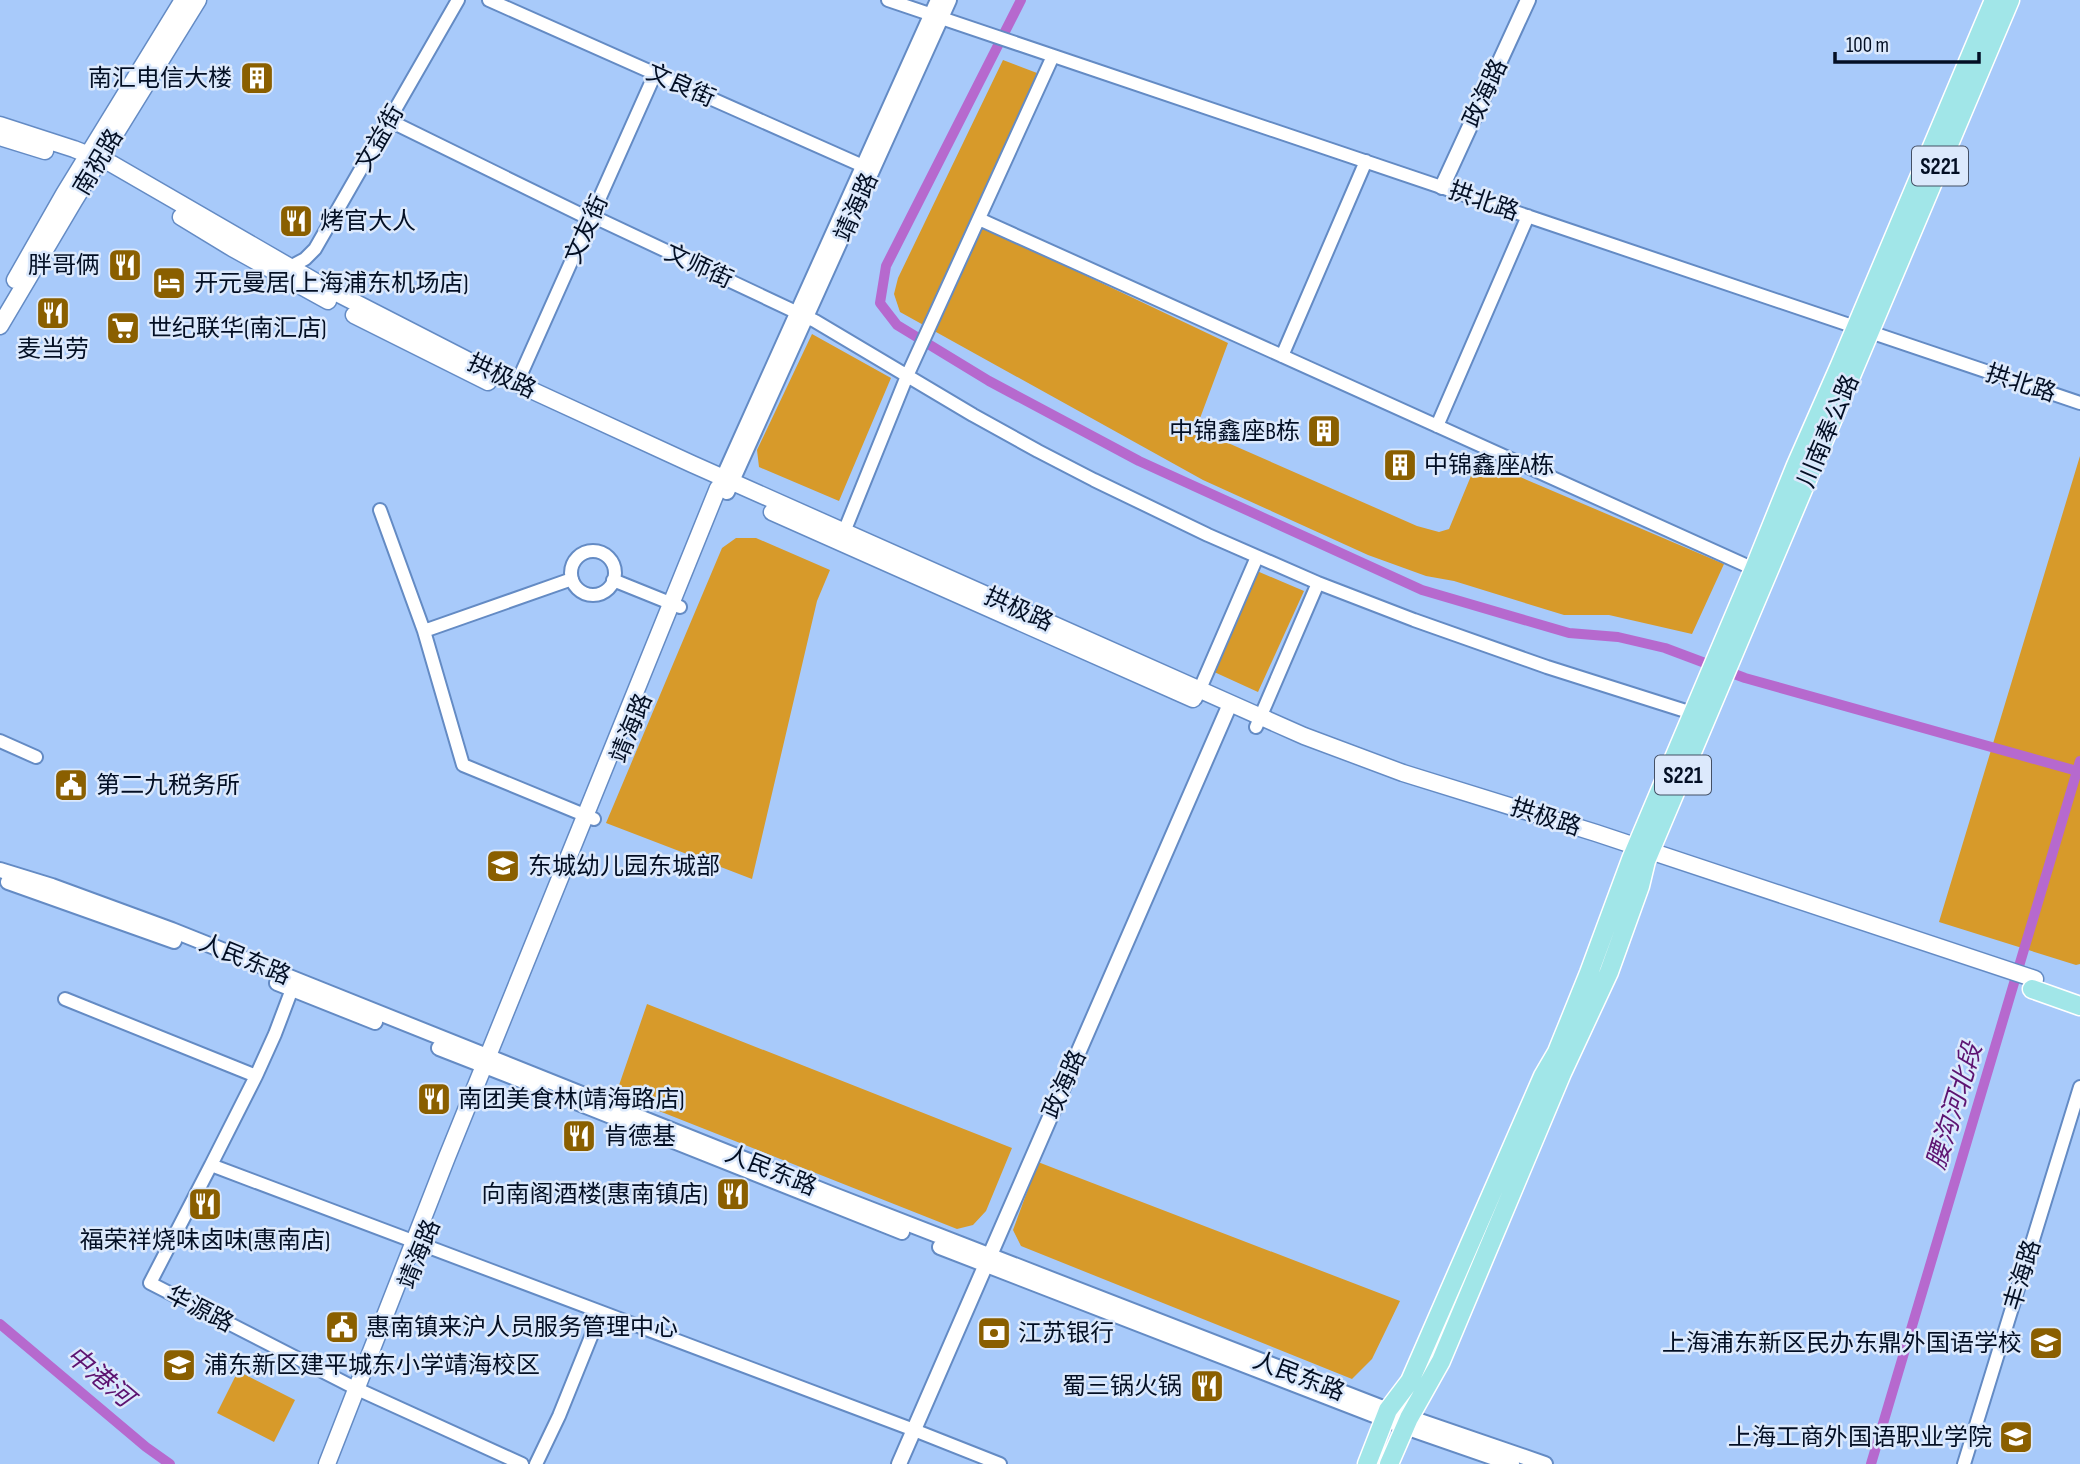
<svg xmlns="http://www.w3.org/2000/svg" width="2080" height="1464" font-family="'Sofia Sans Condensed','Noto Sans SC',sans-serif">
  <rect width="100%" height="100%" fill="#a8cafa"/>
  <path fill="#d79a2a" d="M 1003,60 L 1037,73 L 971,221 L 1228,343 L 1196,429 L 1417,526 L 1439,532 L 1449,529 L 1478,459 L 1724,564 L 1692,634 L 1609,615 L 1564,615 L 1454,581 L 1426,576 L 1368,555 L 1203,480 L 900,312 L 894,294 L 898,278 Z
    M 812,334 L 891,378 L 839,501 L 759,467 L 757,450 Z
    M 2080,456 L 2080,964 L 2076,965 L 1939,922 Z
    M 736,538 L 756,538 L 830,570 L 817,601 L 752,879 L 606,823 L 722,548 Z
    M 1257,571 L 1304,591 L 1258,692 L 1212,671 Z
    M 647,1004 L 1012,1148 L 986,1211 L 973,1225 L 957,1229 L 616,1094 Z
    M 1038,1162 L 1056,1169 L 1400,1301 L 1372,1359 L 1352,1379 L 1021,1246 L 1013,1230 Z
    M 238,1371 L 295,1400 L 274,1442 L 217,1413 Z"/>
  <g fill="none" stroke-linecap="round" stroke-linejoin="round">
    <path stroke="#b669ce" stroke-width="10" d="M 1021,0 L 886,266 L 880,303 L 897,325 L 989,381 L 1139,461 L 1422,590 L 1569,633 L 1618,637 L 1665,648 L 1745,678 L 2077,771
      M 0,1324 L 146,1447 L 170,1464
      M 1871,1464 L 2080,761"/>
    <g stroke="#648bc4" stroke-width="16">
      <path id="minor" d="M 489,0 L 872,170
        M 888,0 L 2080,403
        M 388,120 L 590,219
        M 592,216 L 815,321 L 973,415 L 1038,451 L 1094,480 L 1208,535 L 1318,583 L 1414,620 L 1547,667 L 1692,713
        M 979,219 L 1754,569
        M 290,267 L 305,259 L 315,249 L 458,0
        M 1282,356 L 1366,161
        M 517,383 L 655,74
        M 1437,426 L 1528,216
        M 380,510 L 424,631 L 463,765 L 594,819
        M 844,532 L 907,376 L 1053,56
        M571 573a22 22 0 1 1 44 0a22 22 0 1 1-44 0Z
        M 613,580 L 680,607
        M 424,631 L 572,579
        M 1196,698 L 1257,557
        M 1256,727 L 1318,583
        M 0,741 L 36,757
        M 65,999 L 256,1076 L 211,1165 L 914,1430 L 1000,1464
        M 256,1076 L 275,1034 L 292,989
        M 211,1165 L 150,1283 L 355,1388 L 522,1464
        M 536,1464 L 559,1416 L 601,1312
        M 1964,1464 L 2080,1087"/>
    </g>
    <g stroke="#648bc4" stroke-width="18">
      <path id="tertiary" d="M 1442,187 L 1528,0
        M 719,487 L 938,0
        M 727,492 L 949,0
        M 0,870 L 52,886 L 172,930 L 834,1195 L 1388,1410 L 1545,1464
        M 8,882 L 174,941
        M 277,983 L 375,1022
        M 439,1048 L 541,1088
        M 573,1101 L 902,1232
        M 940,1247 L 1405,1427 L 1512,1464
        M 899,1464 L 1230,704"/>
    </g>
    <g stroke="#648bc4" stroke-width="19">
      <path id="secondary" d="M 0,125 L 74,149 L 112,164 L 323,286 L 479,366 L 692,464 L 1304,736 L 1403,773 L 1596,833 L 2035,979
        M 0,137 L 45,151
        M 181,217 L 232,248 L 328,301
        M 15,280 L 64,194 L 183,0
        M 354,315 L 488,382
        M 0,326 L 74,201 L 198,0
        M 772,512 L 1193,699
        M 327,1464 L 447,1157 L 718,488"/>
    </g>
    <g stroke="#fff" stroke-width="21">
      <path id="primary" d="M 2032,989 L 2080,1006
        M 1367,1464 L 1388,1410 L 1410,1381 L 1543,1076 L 1557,1052 L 1589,973 L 1632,857 L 1754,569 L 1796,465 L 1840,365 L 1994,0
        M 1389,1464 L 1409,1418 L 1441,1361 L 1562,1073 L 1609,972 L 1640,886 L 1646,861 L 2010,0"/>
    </g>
    <use href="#minor" stroke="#fff" stroke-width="12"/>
    <use href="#tertiary" stroke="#fff" stroke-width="14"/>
    <use href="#secondary" stroke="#fff" stroke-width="16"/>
    <use href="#primary" stroke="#a1e6e8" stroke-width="18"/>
  </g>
  <defs>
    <g id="building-square" transform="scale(1.75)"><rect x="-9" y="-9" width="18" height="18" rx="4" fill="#8a5f00" stroke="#dce9fc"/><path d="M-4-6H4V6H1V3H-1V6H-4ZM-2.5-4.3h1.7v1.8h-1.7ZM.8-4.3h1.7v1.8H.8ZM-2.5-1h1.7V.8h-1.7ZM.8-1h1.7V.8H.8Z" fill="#fff"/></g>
    <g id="restaurant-square" transform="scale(1.75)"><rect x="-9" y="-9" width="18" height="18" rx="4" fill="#8a5f00" stroke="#dce9fc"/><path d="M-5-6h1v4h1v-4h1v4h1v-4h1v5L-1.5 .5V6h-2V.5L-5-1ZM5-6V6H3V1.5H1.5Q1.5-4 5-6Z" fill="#fff"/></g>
    <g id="hotel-square" transform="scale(1.75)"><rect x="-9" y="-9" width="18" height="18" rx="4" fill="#8a5f00" stroke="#dce9fc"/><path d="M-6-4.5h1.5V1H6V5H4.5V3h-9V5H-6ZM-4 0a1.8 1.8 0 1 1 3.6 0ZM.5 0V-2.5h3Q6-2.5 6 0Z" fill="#fff"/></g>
    <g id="supermarket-square" transform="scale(1.75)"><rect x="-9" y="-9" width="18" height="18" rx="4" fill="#8a5f00" stroke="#dce9fc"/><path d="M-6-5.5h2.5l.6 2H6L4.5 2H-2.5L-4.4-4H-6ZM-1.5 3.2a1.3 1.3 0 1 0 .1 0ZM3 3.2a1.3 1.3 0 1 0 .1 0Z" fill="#fff"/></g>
    <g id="civic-square" transform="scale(1.75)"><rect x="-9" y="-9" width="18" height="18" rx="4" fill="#8a5f00" stroke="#dce9fc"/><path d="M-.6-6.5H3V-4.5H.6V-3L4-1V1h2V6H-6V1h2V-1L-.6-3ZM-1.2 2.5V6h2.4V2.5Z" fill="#fff"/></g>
    <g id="school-square" transform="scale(1.75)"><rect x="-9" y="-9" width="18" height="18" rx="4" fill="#8a5f00" stroke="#dce9fc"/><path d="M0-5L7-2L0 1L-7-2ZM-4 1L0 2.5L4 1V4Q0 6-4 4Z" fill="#fff"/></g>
    <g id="bank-square" transform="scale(1.75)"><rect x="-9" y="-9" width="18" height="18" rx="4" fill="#8a5f00" stroke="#dce9fc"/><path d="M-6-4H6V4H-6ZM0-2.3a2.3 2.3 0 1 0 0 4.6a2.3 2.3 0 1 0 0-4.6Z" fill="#fff"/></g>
    <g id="university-square" transform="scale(1.75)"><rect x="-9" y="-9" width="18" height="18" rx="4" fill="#8a5f00" stroke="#dce9fc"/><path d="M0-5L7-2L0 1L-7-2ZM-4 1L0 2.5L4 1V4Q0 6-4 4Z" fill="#fff"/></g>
  </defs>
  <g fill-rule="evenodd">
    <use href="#building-square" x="257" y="78"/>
    <use href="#restaurant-square" x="296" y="221"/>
    <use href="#restaurant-square" x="125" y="265"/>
    <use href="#hotel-square" x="169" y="283"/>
    <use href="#restaurant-square" x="53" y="313"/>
    <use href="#supermarket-square" x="123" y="328"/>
    <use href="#building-square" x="1324" y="431"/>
    <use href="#building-square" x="1400" y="465"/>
    <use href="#civic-square" x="71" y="785"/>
    <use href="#school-square" x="503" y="866"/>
    <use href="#restaurant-square" x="434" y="1099"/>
    <use href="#restaurant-square" x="579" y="1136"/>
    <use href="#restaurant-square" x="733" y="1194"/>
    <use href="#restaurant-square" x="205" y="1204"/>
    <use href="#civic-square" x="342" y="1327"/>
    <use href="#bank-square" x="994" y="1333"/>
    <use href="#school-square" x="2046" y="1343"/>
    <use href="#school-square" x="179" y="1365"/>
    <use href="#restaurant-square" x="1207" y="1386"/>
    <use href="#university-square" x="2016" y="1437"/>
  </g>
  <g text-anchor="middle" stroke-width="5" stroke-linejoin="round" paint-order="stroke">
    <g fill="#dce9fc" stroke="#445065" stroke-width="2">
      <rect x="1912" y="146.5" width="56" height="39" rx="5"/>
      <rect x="1655" y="755.5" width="56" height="39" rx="5"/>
    </g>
    <g font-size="23" font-weight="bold" fill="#030f24">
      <text x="1940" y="174">S221</text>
      <text x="1683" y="783">S221</text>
    </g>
    <g font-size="24" fill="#030f24" stroke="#dce9fc" text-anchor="start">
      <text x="232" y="86" text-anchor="end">南汇电信大楼</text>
      <text x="320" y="229">烤官大人</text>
      <text x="100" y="273" text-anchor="end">胖哥俩</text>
      <text x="194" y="291">开元曼居(上海浦东机场店)</text>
      <text x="148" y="336">世纪联华(南汇店)</text>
      <text x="53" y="357" text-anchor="middle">麦当劳</text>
      <text x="1300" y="439" text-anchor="end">中锦鑫座B栋</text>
      <text x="1424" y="473">中锦鑫座A栋</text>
      <text x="96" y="793">第二九税务所</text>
      <text x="528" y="874">东城幼儿园东城部</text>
      <text x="458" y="1107">南团美食林(靖海路店)</text>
      <text x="604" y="1144">肯德基</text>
      <text x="708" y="1202" text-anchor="end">向南阁酒楼(惠南镇店)</text>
      <text x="205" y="1248" text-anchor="middle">福荣祥烧味卤味(惠南店)</text>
      <text x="366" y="1335">惠南镇来沪人员服务管理中心</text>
      <text x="1018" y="1341">江苏银行</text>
      <text x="2022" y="1351" text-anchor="end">上海浦东新区民办东鼎外国语学校</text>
      <text x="204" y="1373">浦东新区建平城东小学靖海校区</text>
      <text x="1182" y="1394" text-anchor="end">蜀三锅火锅</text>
      <text x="1992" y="1445" text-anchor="end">上海工商外国语职业学院</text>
    </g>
    <g font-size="24" fill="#030f24" stroke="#dce9fc">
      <text transform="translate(681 85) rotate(24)" y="8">文良街</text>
      <text transform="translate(1485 93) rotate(-65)" y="8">政海路</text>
      <text transform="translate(379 138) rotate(-60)" y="8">文益街</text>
      <text transform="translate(98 162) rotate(-59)" y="8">南祝路</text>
      <text transform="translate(1484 201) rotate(19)" y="8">拱北路</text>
      <text transform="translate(856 207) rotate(-66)" y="8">靖海路</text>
      <text transform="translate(586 229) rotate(-66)" y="8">文友街</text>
      <text transform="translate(699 266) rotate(25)" y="8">文师街</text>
      <text transform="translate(502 376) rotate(25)" y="8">拱极路</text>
      <text transform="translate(2021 383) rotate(18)" y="8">拱北路</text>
      <text transform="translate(1828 431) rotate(-67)" y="8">川南奉公路</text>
      <text transform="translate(1019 609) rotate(24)" y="8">拱极路</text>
      <text transform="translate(631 728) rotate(-68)" y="8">靖海路</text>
      <text transform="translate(1546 817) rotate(18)" y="8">拱极路</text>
      <text transform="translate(245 959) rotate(22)" y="8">人民东路</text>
      <text transform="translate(1064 1084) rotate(-66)" y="8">政海路</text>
      <text transform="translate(771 1170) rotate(22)" y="8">人民东路</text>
      <text transform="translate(419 1254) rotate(-68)" y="8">靖海路</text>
      <text transform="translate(2022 1275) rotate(-73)" y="8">丰海路</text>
      <text transform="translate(200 1309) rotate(27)" y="8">华源路</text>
      <text transform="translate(1299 1376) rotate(21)" y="8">人民东路</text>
    </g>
    <g font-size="26" font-style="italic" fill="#5d1371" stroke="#dce9fc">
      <text transform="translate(1954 1106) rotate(-73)" y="9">腰沟河北段</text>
      <text transform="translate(100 1376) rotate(40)" y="9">中港河</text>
    </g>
  </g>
  <path d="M1835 52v10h144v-10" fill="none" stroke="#030f24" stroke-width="3.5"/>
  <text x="1846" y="52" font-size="21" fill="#030f24" stroke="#dce9fc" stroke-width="5" paint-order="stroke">100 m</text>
</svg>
